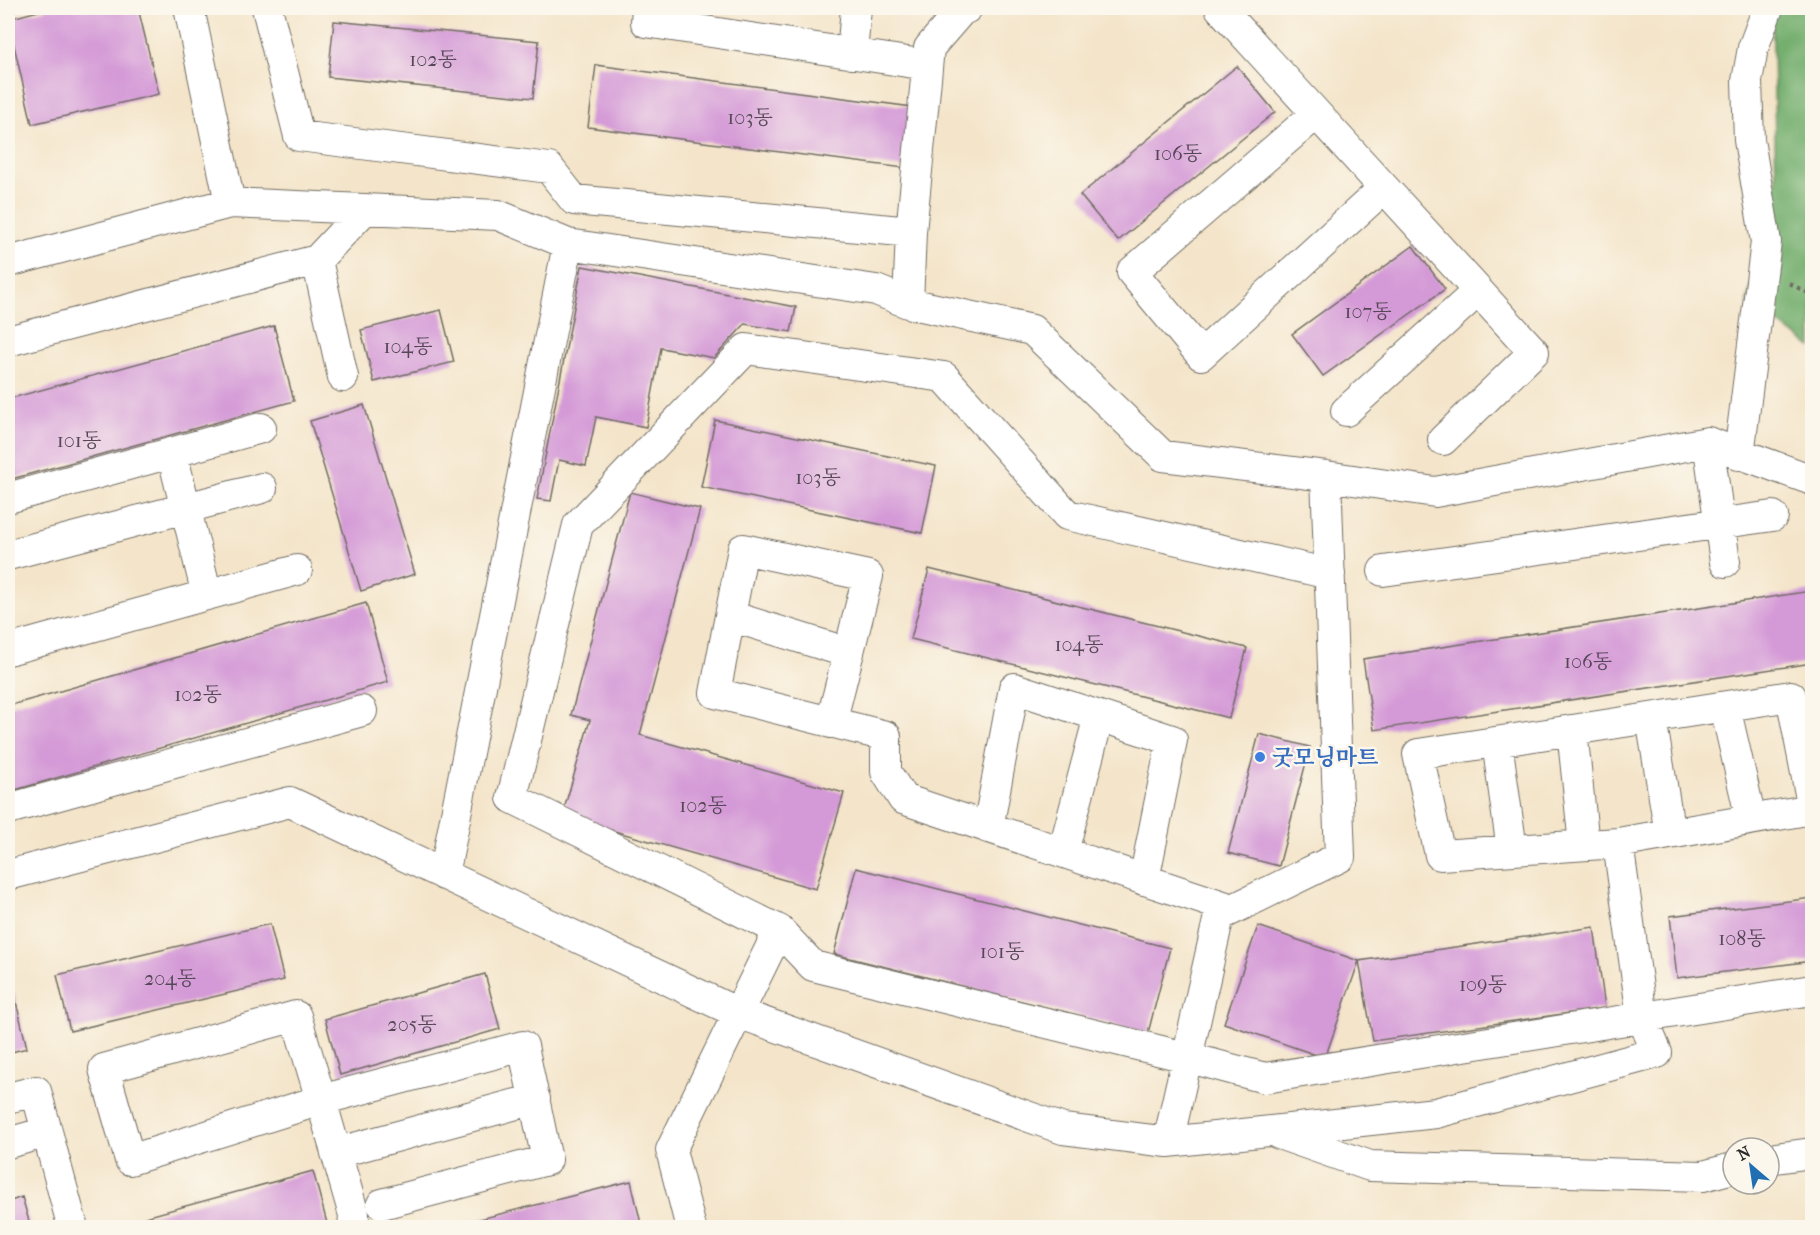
<svg xmlns="http://www.w3.org/2000/svg" width="1820" height="1235" font-family="'IM FELL French Canon','Noto Serif KR',serif">
  <rect width="100%" height="100%" fill="#fbf7ec"/>
  <filter id="ink" filterUnits="userSpaceOnUse"><feTurbulence type="fractalNoise" baseFrequency=".0167" numOctaves="2"/><feDisplacementMap in="SourceGraphic" scale="12" xChannelSelector="R" yChannelSelector="G"/><feConvolveMatrix kernelMatrix="1 2 1 2 8 2 1 2 1" color-interpolation-filters="sRGB"/></filter>
  <filter id="wash" filterUnits="userSpaceOnUse"><feTurbulence type="fractalNoise" baseFrequency=".008" numOctaves="4" result="noise"/><feDisplacementMap in="SourceGraphic" scale="24" xChannelSelector="R" yChannelSelector="G"/><feGaussianBlur stdDeviation="1.35" result="paint"/><feColorMatrix in="noise" values="0 0 0 0 0 0 0 0 0 0 0 0 0 0 0 0 0 1.4 0 .05"/><feComposite in="paint" operator="in"/></filter>
  <g filter="url(#wash)">
    <rect width="100%" height="100%" fill="#f4e5ca"/>
    <path fill="#74af6e" stroke="#506d4c" stroke-width="1.5" d="M 1772,8 L 1812,8 L 1812,347 L 1747,302 L 1776,183 Z"/>
    <g id="blocks">
      <path fill="#d49ad7" d="M 46,8 L 138,8 L 159,94 L 32,124 L 8,19 L 46,9 Z
        M 334,21 L 539,41 L 533,98 L 328,77 Z
        M 596,65 L 912,107 L 904,168 L 588,127 Z
        M 1237,66 L 1275,112 L 1118,241 L 1080,195 Z
        M 1413,246 L 1445,289 L 1323,376 L 1292,334 Z
        M 582,266 L 796,307 L 791,332 L 745,324 L 714,358 L 661,348 L 646,427 L 596,417 L 586,466 L 559,460 L 551,501 L 537,499 Z
        M 441,310 L 454,362 L 374,382 L 361,330 Z
        M 274,326 L 294,401 L 8,480 L 8,399 Z
        M 364,405 L 415,574 L 361,591 L 310,421 Z
        M 715,420 L 936,466 L 922,533 L 701,487 Z
        M 630,492 L 700,509 L 640,735 L 844,793 L 816,889 L 562,816 L 590,720 L 571,715 Z
        M 929,569 L 1247,648 L 1229,718 L 911,639 Z
        M 1811,591 L 1812,605 L 1812,663 L 1374,730 L 1363,659 Z
        M 366,603 L 388,682 L 8,792 L 8,706 Z
        M 1259,734 L 1310,747 L 1279,866 L 1228,853 Z
        M 856,868 L 1170,948 L 1148,1033 L 834,954 Z
        M 1812,898 L 1812,961 L 1677,978 L 1670,916 Z
        M 270,924 L 284,980 L 70,1031 L 57,975 Z
        M 1258,926 L 1359,961 L 1325,1058 L 1224,1023 Z
        M 1594,927 L 1605,1008 L 1373,1041 L 1359,961 Z
        M 485,974 L 500,1029 L 340,1075 L 325,1019 Z
        M 14,993 L 27,1048 L 8,1053 L 8,994 Z
        M 313,1171 L 328,1227 L 109,1228 L 109,1227 Z
        M 631,1181 L 642,1228 L 448,1228 L 448,1227 Z
        M 22,1197 L 31,1228 L 8,1228 L 8,1202 Z"/>
    </g>
  </g>
  <g filter="url(#ink)">
    <use href="#blocks" fill-opacity="0" stroke="#716c63" stroke-width="1.5"/>
    <g fill="none" stroke-linecap="round" stroke-linejoin="round">
      <g stroke="#716c63" stroke-width="32">
        <path id="minor" d="M 189,8 L 230,203
          M 267,8 L 299,136 L 549,168 L 574,200 L 911,232
          M 647,8 L 646,22 L 927,65
          M 1220,8 L 1534,352 L 1443,440
          M 852,54 L 856,8
          M 1316,114 L 1132,272 L 1201,355 L 1384,188
          M 8,262 L 230,203 L 498,215 L 568,244 L 876,290 L 908,303 L 1032,330 L 1163,456 L 1326,476 L 1435,492 L 1708,442 L 1812,480
          M 908,303 L 911,232 L 929,48 L 961,11 L 967,8
          M 8,341 L 317,260
          M 343,377 L 317,260 L 365,209
          M 1346,411 L 1478,291
          M 1708,442 L 1725,562
          M 172,453 L 207,595
          M 1739,455 L 1766,242 L 1749,140 L 1747,81 L 1753,48 L 1768,8
          M 8,498 L 261,428
          M 8,555 L 262,488
          M 1383,571 L 1773,516
          M 1330,574 L 1067,515 L 944,377 L 746,349 L 578,525 L 512,798 L 779,930 L 813,966 L 1186,1057 L 1265,1078 L 1812,990
          M 730,616 L 849,653
          M 8,650 L 297,570
          M 1725,707 L 1751,819
          M 1651,718 L 1670,834
          M 831,723 L 868,576 L 743,549 L 715,693 L 886,736 L 886,772 L 903,799 L 1232,909
          M 1572,730 L 1584,845
          M 1497,742 L 1512,850
          M 1812,804 L 1791,696 L 1418,754 L 1440,855 L 1618,843 L 1812,809
          M 8,809 L 362,711
          M 988,828 L 1014,688 L 1172,740 L 1144,880
          M 1063,852 L 1099,716
          M 8,875 L 290,802 L 738,1013 L 1063,1129 L 1168,1142 L 1436,1113 L 1657,1053 L 1642,1017 L 1618,843
          M 444,875 L 568,244
          M 296,1016 L 321,1100 L 130,1160 L 104,1069 Z
          M 8,1098 L 36,1091 L 73,1228
          M 1279,1134 L 1370,1166 L 1703,1176 L 1733,1168
          M 1168,1142 L 1219,916 L 1340,857 L 1326,476
          M 8,1143 L 47,1132
          M 336,1153 L 535,1099
          M 1769,1159 L 1812,1153
          M 353,1228 L 354,1215 L 321,1100 L 523,1046 L 547,1160 L 382,1204
          M 691,1228 L 671,1150 L 779,930"/>
      </g>
      <path stroke="#716c63" stroke-width="4" stroke-dasharray="4.5 4.5" stroke-linecap="butt" d="M 1789,283 L 1812,295"/>
      <use href="#minor" stroke="#fff" stroke-width="30"/>
    </g>
  </g>
  <circle fill="#3f7fe0" stroke="#fbf7ec" stroke-width="2" cx="1260" cy="757" r="6"/>
  <g text-anchor="middle" stroke-width="5" stroke-linejoin="round" paint-order="stroke">
    <g font-size="20" fill="#554756">
      <text x="433" y="66">102동</text>
      <text x="750" y="124">103동</text>
      <text x="1178" y="160">106동</text>
      <text x="1368" y="318">107동</text>
      <text x="408" y="353">104동</text>
      <text x="79" y="447">101동</text>
      <text x="818" y="484">103동</text>
      <text x="1079" y="651">104동</text>
      <text x="1588" y="668">106동</text>
      <text x="198" y="701">102동</text>
      <text x="703" y="812">102동</text>
      <text x="1742" y="945">108동</text>
      <text x="1002" y="958">101동</text>
      <text x="170" y="985">204동</text>
      <text x="1483" y="991">109동</text>
      <text x="412" y="1031">205동</text>
    </g>
    <g font-size="22" font-weight="bold" fill="#366cbe" stroke="#fbf7ec" text-anchor="start">
      <text x="1272" y="765">굿모닝마트</text>
    </g>
  </g>
  <rect width="1820" height="1235" fill="none" stroke="#fbf7ec" stroke-width="30"/>
  <g transform="translate(1751 1166) rotate(331)"><circle r="28" fill="#fbf7ec" stroke="#a8a59f" stroke-width="1.5"/>
  <path d="M0-4.5L10 22L0 15L-10 22Z" fill="#1f6fb2"/>
  <text y="-9" font-size="16" font-weight="bold" text-anchor="middle" fill="#2b2b2b">N</text>
  </g>
</svg>
